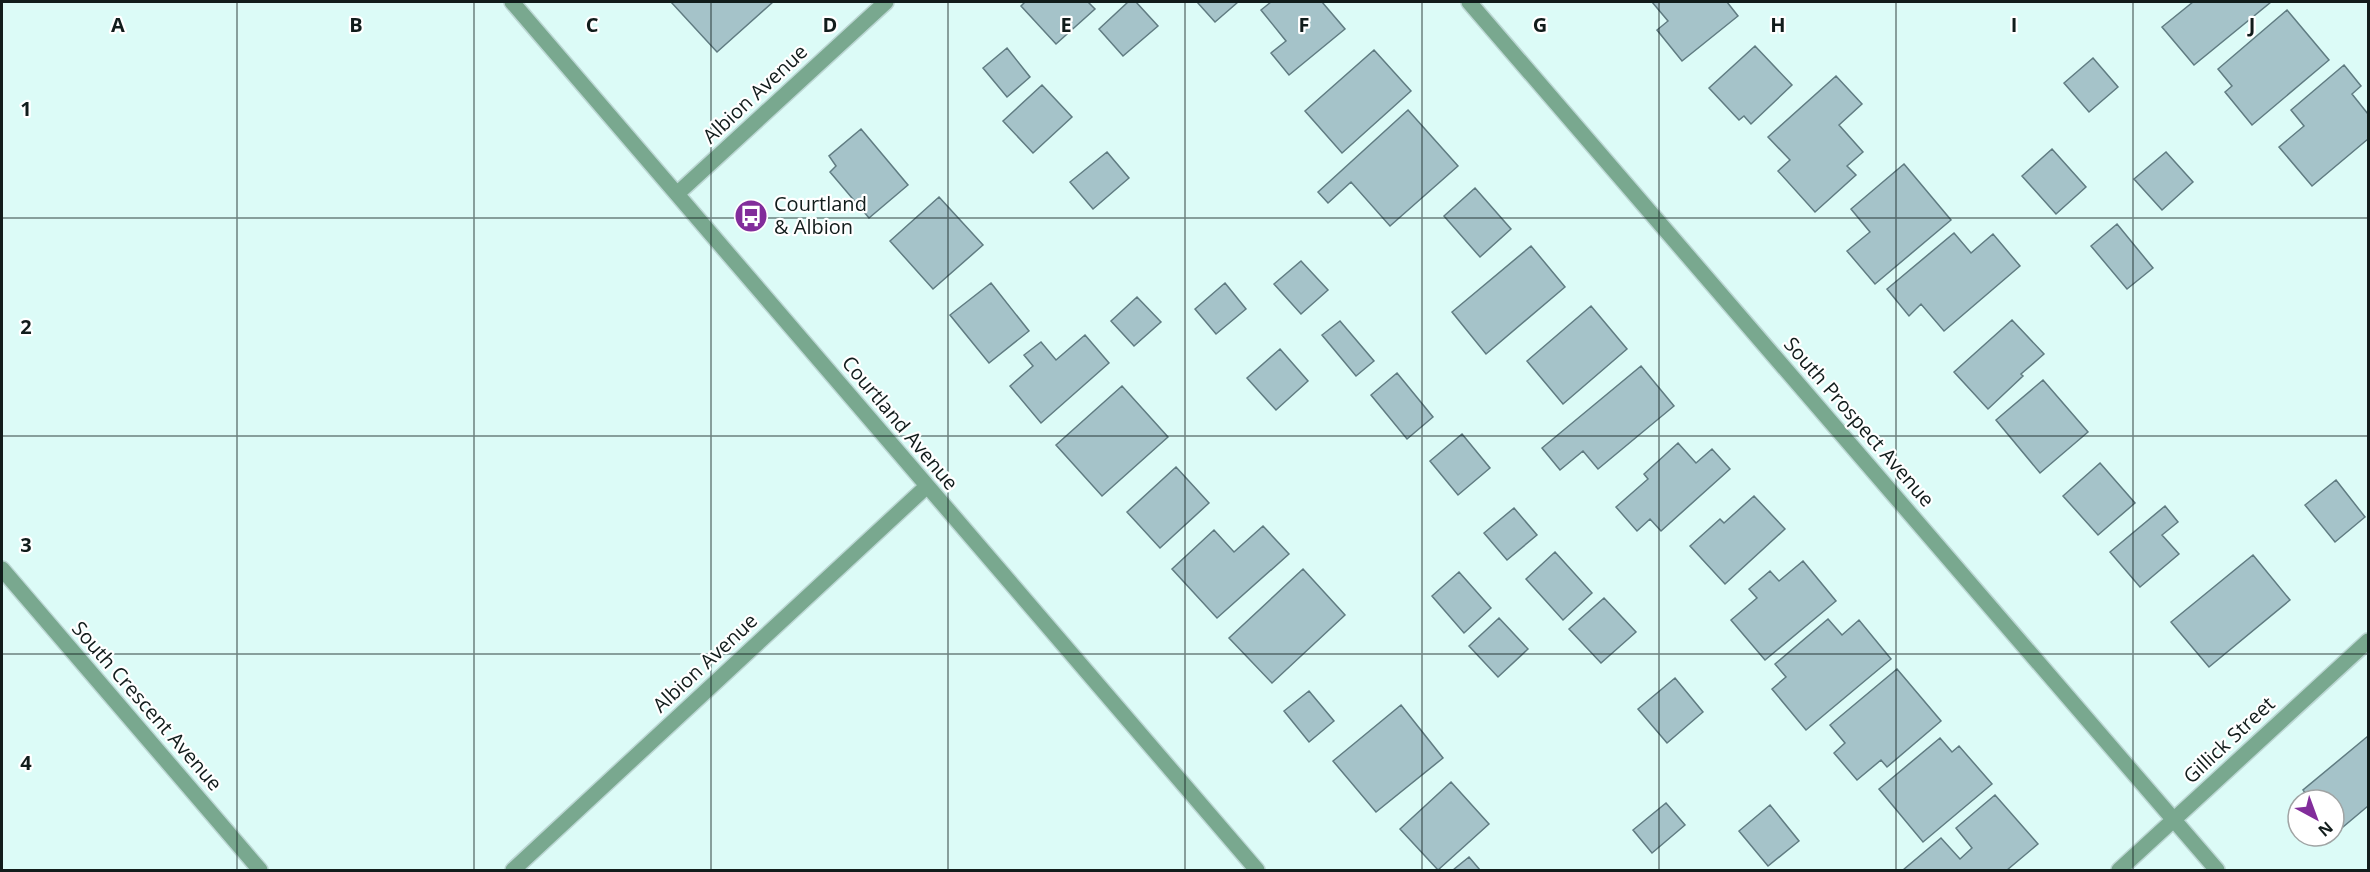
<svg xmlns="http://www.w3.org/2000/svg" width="2370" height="872" font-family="'Open Sans',sans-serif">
  <rect width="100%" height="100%" fill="#dcfbf7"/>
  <path fill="#a5c3c9" stroke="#607c82" stroke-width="1.5" d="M 671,2 L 773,2 L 717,52 Z
    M 1025,2 L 1088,2 L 1095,9 L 1056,44 L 1021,6 Z
    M 1128,2 L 1136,2 L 1158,26 L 1123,56 L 1099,29 Z
    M 1197,2 L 1238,2 L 1215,22 Z
    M 1271,2 L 1322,2 L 1345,29 L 1289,75 L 1271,53 L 1286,41 L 1261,10 Z
    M 1652,2 L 1727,2 L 1738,16 L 1682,61 L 1657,30 L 1668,21 Z
    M 2193,2 L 2271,2 L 2194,65 L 2162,27 Z
    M 2287,10 L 2329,60 L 2252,125 L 2225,92 L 2232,86 L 2218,69 Z
    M 1755,46 L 1792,85 L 1751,124 L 1744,116 L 1739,120 L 1709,88 Z
    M 1007,48 L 1030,77 L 1007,97 L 983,68 Z
    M 1374,50 L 1411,91 L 1342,153 L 1305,111 Z
    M 2093,58 L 2118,87 L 2089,112 L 2064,83 Z
    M 2344,65 L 2361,86 L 2352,94 L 2368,114 L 2368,139 L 2312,186 L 2279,147 L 2304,126 L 2291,110 Z
    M 1836,76 L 1862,104 L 1839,125 L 1863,152 L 1847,166 L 1856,175 L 1815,212 L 1778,171 L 1790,160 L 1768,137 Z
    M 1042,85 L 1072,117 L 1033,153 L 1003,121 Z
    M 1408,110 L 1458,166 L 1390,226 L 1351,182 L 1328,203 L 1318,192 Z
    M 861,129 L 908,185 L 869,218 L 830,172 L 836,166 L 829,156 Z
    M 2052,149 L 2086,187 L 2056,214 L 2022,176 Z
    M 1107,152 L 1129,178 L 1093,209 L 1070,182 Z
    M 2166,152 L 2193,182 L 2162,210 L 2134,179 Z
    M 1904,164 L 1951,220 L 1875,284 L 1847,251 L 1870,232 L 1851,209 Z
    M 1475,188 L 1511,229 L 1480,257 L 1444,216 Z
    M 939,197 L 983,245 L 933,289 L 890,241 Z
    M 2117,224 L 2153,268 L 2127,289 L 2091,246 Z
    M 1954,233 L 1971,253 L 1993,234 L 2020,266 L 1944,331 L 1921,304 L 1909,316 L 1887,289 Z
    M 1531,246 L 1565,287 L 1486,354 L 1452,312 Z
    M 1301,261 L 1328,290 L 1301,314 L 1274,284 Z
    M 991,283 L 1029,331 L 989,363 L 950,315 Z
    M 1225,283 L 1246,309 L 1216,334 L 1195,309 Z
    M 1137,297 L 1161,322 L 1134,346 L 1111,321 Z
    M 1591,306 L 1627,349 L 1563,404 L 1527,361 Z
    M 2012,320 L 2044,354 L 2021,374 L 2023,376 L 1988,409 L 1954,372 Z
    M 1340,321 L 1374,361 L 1356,376 L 1322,335 Z
    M 1085,335 L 1109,363 L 1041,423 L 1010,386 L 1033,366 L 1024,355 L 1041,342 L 1056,360 Z
    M 1280,349 L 1308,381 L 1276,410 L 1247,378 Z
    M 1641,366 L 1674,406 L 1598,469 L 1583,451 L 1560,470 L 1542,448 Z
    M 1397,373 L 1433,417 L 1407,439 L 1371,395 Z
    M 2043,380 L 2088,432 L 2040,473 L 1996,420 Z
    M 1122,386 L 1168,437 L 1102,496 L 1056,445 Z
    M 1462,434 L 1490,468 L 1458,495 L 1430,461 Z
    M 1678,443 L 1696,463 L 1712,449 L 1730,469 L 1661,531 L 1650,519 L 1637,531 L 1616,507 L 1648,479 L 1644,474 Z
    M 2100,463 L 2135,503 L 2098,535 L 2063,496 Z
    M 1176,467 L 1209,503 L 1160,548 L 1127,512 Z
    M 2336,480 L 2365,517 L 2335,542 L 2305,505 Z
    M 1754,496 L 1785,529 L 1725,584 L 1690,546 L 1720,519 L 1724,523 Z
    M 2165,506 L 2178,522 L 2162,535 L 2179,554 L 2140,587 L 2110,552 Z
    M 1514,508 L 1537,535 L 1507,560 L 1484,533 Z
    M 1263,526 L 1289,554 L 1217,618 L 1172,569 L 1214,530 L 1234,552 Z
    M 1555,552 L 1592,593 L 1563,620 L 1526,579 Z
    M 2253,555 L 2290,600 L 2209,667 L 2171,622 Z
    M 1803,561 L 1836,601 L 1765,660 L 1731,620 L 1757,598 L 1749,589 L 1770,571 L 1779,581 Z
    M 1303,569 L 1345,615 L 1272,683 L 1229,638 Z
    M 1459,572 L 1491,608 L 1464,633 L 1432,596 Z
    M 1604,598 L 1636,632 L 1601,663 L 1569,629 Z
    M 1499,618 L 1528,649 L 1498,677 L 1469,646 Z
    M 1828,619 L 1842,635 L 1859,620 L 1891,659 L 1806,730 L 1772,689 L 1786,677 L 1775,664 Z
    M 1897,669 L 1941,721 L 1887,767 L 1881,760 L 1857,780 L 1834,753 L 1845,743 L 1830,725 Z
    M 1675,678 L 1703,712 L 1667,743 L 1638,709 Z
    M 1309,691 L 1334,721 L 1309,742 L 1284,711 Z
    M 1401,705 L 1443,758 L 1376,812 L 1333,761 Z
    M 2368,736 L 2368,806 L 2337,832 L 2334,829 L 2334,800 L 2310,800 L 2303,790 Z
    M 1940,738 L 1952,752 L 1959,746 L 1992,784 L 1923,842 L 1879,789 Z
    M 1451,782 L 1489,824 L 1438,870 L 1400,829 Z
    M 1995,795 L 2038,844 L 2007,870 L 1903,870 L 1941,838 L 1960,859 L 1972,848 L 1956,828 Z
    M 1666,803 L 1685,825 L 1652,853 L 1633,830 Z
    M 1770,805 L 1799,841 L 1768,866 L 1739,831 Z
    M 1469,857 L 1480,870 L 1453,870 Z"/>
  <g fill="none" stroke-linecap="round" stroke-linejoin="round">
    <g stroke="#bcd7d4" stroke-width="18">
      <path id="street" d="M 512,2 L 1257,870
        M 1469,2 L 2217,870
        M 678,193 L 886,2
        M 2,569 L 260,870
        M 513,870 L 926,487
        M 2119,870 L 2368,641"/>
    </g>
    <use href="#street" stroke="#79a88f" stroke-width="15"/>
  </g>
  <path fill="none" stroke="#111c1b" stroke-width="1.5" stroke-opacity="0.55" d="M 237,2 L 237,870M 474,2 L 474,870M 711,2 L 711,870M 948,2 L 948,870M 1185,2 L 1185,870M 1422,2 L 1422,870M 1659,2 L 1659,870M 1896,2 L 1896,870M 2133,2 L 2133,870M 2,218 L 2368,218M 2,436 L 2368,436M 2,654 L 2368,654"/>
  <defs>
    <g id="bus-disc" transform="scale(1.725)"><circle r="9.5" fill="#822d9b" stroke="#fff"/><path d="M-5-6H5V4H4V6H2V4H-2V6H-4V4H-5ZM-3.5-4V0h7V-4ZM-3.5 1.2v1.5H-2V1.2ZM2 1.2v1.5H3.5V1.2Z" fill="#fff"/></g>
  </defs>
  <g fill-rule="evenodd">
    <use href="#bus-disc" x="751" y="216"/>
  </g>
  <g text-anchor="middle" stroke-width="4.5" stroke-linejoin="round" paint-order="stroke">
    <g font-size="20" fill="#111c1b" stroke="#fff">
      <text transform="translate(755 94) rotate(-43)" y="7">Albion Avenue</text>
      <text transform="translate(1859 422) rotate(49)" y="7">South Prospect Avenue</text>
      <text transform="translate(900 423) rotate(50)" y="7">Courtland Avenue</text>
      <text transform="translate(705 663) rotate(-43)" y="7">Albion Avenue</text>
      <text transform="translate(147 706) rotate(49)" y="7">South Crescent Avenue</text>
      <text transform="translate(2229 740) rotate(-43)" y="7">Gillick Street</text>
    </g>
    <g font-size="20" fill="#111c1b" stroke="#fff" text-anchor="start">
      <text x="774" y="211">Courtland<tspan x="774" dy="23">&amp; Albion</tspan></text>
    </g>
  </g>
  <g font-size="20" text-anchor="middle" font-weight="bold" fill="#111c1b" stroke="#fff" stroke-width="4.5" stroke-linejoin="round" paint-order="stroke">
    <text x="118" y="32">A</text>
    <text x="356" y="32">B</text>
    <text x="592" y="32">C</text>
    <text x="830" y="32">D</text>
    <text x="1066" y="32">E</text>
    <text x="1304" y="32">F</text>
    <text x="1540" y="32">G</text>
    <text x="1778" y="32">H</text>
    <text x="2014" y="32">I</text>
    <text x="2252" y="32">J</text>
    <text x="26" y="116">1</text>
    <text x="26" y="334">2</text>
    <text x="26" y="552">3</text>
    <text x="26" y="770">4</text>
  </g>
  <rect width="2370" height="872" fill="none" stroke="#111c1b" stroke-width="6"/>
  <g transform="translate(2316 818) rotate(139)"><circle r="28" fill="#ffffff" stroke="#a0a4a4" stroke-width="1.5"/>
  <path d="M0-4.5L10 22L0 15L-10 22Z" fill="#822d9b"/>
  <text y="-9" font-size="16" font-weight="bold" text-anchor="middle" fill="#111c1b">N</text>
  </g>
</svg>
